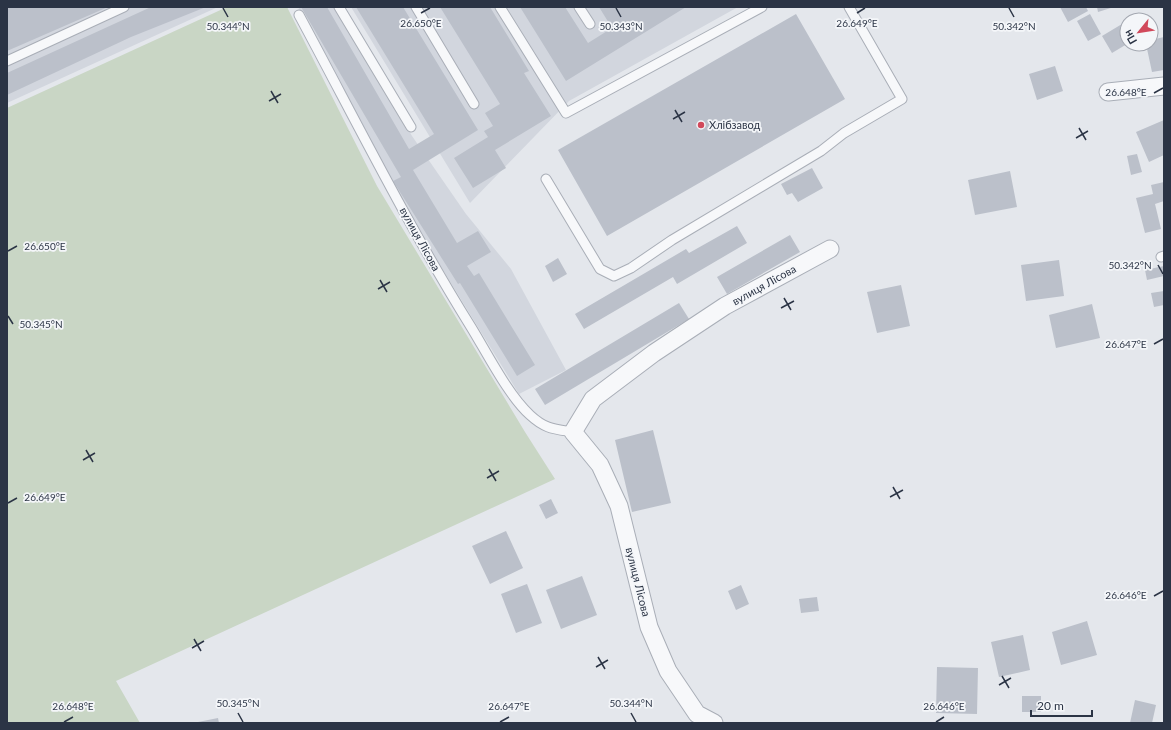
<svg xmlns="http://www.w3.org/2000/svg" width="1171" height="730" font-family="Lato,sans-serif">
  <rect width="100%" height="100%" fill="#e4e7ec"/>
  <path fill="#d2d6de" d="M 7,7 L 218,7 L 7,103 Z
    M 298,7 L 336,7 L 412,136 L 466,214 L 511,269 L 566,370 L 519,394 L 430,249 L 372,147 Z
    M 351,7 L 738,7 L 569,101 L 470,203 Z"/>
  <path fill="#c9d6c5" d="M 227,7 L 287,7 L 377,186 L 525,432 L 555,479 L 116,681 L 140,723 L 7,723 L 7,108 Z"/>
  <path fill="#bbc0ca" d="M 7,7 L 108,7 L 7,51 Z
    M 151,7 L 206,7 L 131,37 L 7,95 L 7,73 Z
    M 301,7 L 327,7 L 409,149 L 434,134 L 356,7 L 403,7 L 478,130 L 413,170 L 457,243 L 478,231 L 491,252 L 467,266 L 474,276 L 479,273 L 535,365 L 517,376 L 460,283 L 458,284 L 393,181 L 401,177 Z
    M 440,7 L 490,7 L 529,71 L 524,73 L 551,116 L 495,150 L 506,168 L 473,188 L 454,158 L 488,137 L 484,131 L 493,126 L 485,113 L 500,104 Z
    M 520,7 L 565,7 L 588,43 L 612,28 L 599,7 L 686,7 L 566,81 Z
    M 1060,7 L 1086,7 L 1088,11 L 1068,22 Z
    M 1097,7 L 1114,7 L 1098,12 Z
    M 796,14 L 845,99 L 607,236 L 558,150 Z
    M 1090,14 L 1101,34 L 1088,41 L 1077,21 Z
    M 1127,21 L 1127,44 L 1112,53 L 1102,36 Z
    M 1164,37 L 1164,70 L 1152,72 L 1146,44 L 1151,44 L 1151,40 Z
    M 1055,66 L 1063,91 L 1037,100 L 1029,74 Z
    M 1164,120 L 1164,155 L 1149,162 L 1136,132 Z
    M 1137,154 L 1142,172 L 1131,175 L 1127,156 Z
    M 812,168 L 823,188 L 798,202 L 792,193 L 787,195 L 781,184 Z
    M 1010,171 L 1017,207 L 975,215 L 968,180 Z
    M 1164,182 L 1164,201 L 1155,204 L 1161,229 L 1145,233 L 1136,198 L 1153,194 L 1151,185 Z
    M 737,226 L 747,243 L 677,284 L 673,277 L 584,329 L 575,314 L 686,249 L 689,253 Z
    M 790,235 L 800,252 L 727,294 L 717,277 Z
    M 558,258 L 567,274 L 553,282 L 545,266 Z
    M 1059,260 L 1064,296 L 1026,301 L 1021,265 Z
    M 1164,266 L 1164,276 L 1147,280 L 1145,270 Z
    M 901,285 L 910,326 L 877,333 L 867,292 Z
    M 1164,291 L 1164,305 L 1154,307 L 1151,293 Z
    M 679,303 L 689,319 L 545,405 L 535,389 Z
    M 1092,304 L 1100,338 L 1056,348 L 1049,315 Z
    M 653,430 L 671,503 L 632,512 L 615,440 Z
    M 551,499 L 558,513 L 546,519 L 539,505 Z
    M 506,531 L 523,568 L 490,584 L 472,546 Z
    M 582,576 L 597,615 L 561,629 L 546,590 Z
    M 527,584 L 542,623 L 516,633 L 501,594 Z
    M 741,585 L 749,604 L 736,610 L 728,591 Z
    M 817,597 L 819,611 L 801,613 L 799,599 Z
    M 1087,621 L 1097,655 L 1061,665 L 1052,632 Z
    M 1023,635 L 1030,670 L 999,677 L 991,642 Z
    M 937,667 L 978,668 L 977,714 L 936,713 Z
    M 1022,696 L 1041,696 L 1041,712 L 1022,712 Z
    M 1135,700 L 1156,705 L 1152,723 L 1130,723 Z
    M 218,718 L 219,723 L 198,723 L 198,722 Z"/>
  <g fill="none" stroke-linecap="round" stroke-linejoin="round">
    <g stroke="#a9aeb7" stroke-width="11">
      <path id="service" d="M 339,7 L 411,127
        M 416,7 L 474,104
        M 500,7 L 566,113 L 762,7
        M 579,7 L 590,24
        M 299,15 C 355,119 408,226 471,327 C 487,353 508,395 530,415 C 545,429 554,429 573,432
        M 7,61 L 124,7
        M 546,179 L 600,269 L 614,276 L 631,268 L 672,240 L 821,151 L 844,133 L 902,99 L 849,7
        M 1161,257 L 1164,256"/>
    </g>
    <g stroke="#a9aeb7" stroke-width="19">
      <path id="minor" d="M 1108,92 L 1164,86
        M 714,723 L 697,714 L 668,671 L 649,627 L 619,506 L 600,465 L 573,432 L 593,399 L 654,353 L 725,306 L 830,249"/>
    </g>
    <use href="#service" stroke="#f7f8fa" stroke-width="9"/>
    <use href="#minor" stroke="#f7f8fa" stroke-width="17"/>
  </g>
  <path fill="none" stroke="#2b3445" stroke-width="1.5" d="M 223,8 L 228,17M 616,8 L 621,17M 1009,8 L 1014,17M 421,13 L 430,8M 857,13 L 865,8M 271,91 L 278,103M 1154,93 L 1163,88M 269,101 L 281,94M 675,110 L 682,122M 673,119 L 685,112M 1079,128 L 1086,140M 1076,138 L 1088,131M 8,251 L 17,246M 1158,265 L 1163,274M 380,280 L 387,292M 378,289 L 390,282M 784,298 L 791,310M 781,308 L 794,301M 8,316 L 13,324M 1154,344 L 1163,339M 86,450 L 93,462M 83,460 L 95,453M 489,469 L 496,481M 487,478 L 499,471M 893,487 L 900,499M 890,497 L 903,490M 8,503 L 17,498M 1154,596 L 1163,591M 194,639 L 201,651M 192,648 L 204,641M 598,657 L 605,669M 596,667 L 608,660M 1002,676 L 1009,688M 999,685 L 1011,678M 238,713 L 243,722M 631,713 L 636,722M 64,722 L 73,717M 500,722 L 509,717M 936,722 L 944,717"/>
  <circle fill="#d1495b" stroke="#f4f6f9" stroke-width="1.5" cx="701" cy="125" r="4"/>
  <g text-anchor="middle" stroke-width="3.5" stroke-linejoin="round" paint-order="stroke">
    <g font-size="11" fill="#2b3445" stroke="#f4f6f9" text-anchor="start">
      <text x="709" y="129">Хлібзавод</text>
    </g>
    <g font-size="11" fill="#2b3445" stroke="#f4f6f9">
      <text transform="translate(420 239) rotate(61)" y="4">вулиця Лісова</text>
      <text transform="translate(764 285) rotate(-29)" y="4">вулиця Лісова</text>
      <text transform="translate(638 582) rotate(76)" y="4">вулиця Лісова</text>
    </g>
  </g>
  <g font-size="10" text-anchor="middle" fill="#2b3445" stroke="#f4f6f9" stroke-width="3.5" stroke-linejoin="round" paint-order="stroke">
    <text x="421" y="27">26.650°E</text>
    <text x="857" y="27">26.649°E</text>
    <text x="228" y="30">50.344°N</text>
    <text x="621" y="30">50.343°N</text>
    <text x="1014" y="30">50.342°N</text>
    <text x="1126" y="96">26.648°E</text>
    <text x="45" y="250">26.650°E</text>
    <text x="1130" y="269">50.342°N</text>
    <text x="41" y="328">50.345°N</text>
    <text x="1126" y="348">26.647°E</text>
    <text x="45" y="501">26.649°E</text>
    <text x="1126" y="599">26.646°E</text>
    <text x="238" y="707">50.345°N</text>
    <text x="631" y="707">50.344°N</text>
    <text x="73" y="710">26.648°E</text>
    <text x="509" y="710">26.647°E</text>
    <text x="944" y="710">26.646°E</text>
  </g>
  <rect width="1171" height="730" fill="none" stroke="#2b3445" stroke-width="16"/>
  <g transform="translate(1139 32) rotate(240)"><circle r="19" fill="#f4f6f9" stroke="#a4a8b1"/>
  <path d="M0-3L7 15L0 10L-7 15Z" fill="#d1495b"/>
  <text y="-6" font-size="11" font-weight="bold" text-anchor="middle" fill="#2b3445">Пн</text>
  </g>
  <path d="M1031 710v6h61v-6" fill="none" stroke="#2b3445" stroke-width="2"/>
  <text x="1037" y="710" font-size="12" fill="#2b3445" stroke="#f4f6f9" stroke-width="3" paint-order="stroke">20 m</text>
</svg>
